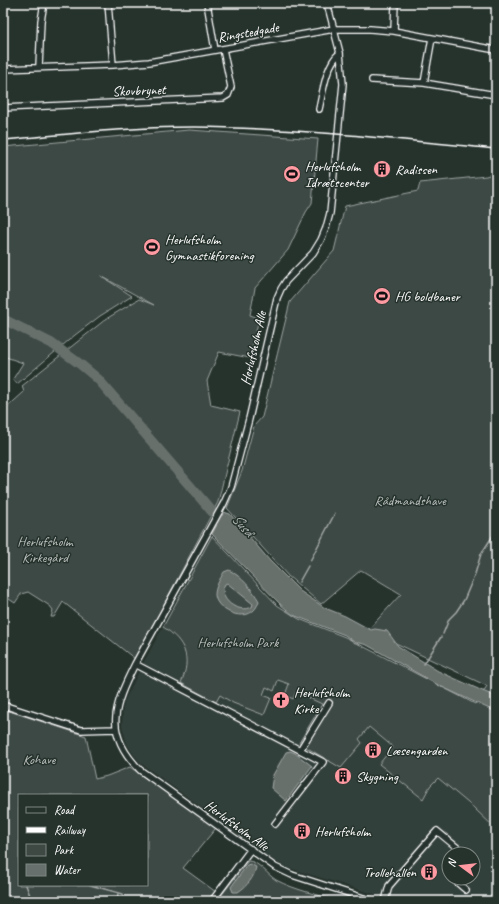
<svg xmlns="http://www.w3.org/2000/svg" width="499" height="904" font-family="Caveat,sans-serif">
  <rect width="100%" height="100%" fill="#26332d"/>
  <filter id="ink" filterUnits="userSpaceOnUse"><feTurbulence type="fractalNoise" baseFrequency=".025" numOctaves="2"/><feDisplacementMap in="SourceGraphic" scale="8" xChannelSelector="R" yChannelSelector="G"/><feConvolveMatrix kernelMatrix="1 2 1 2 8 2 1 2 1" color-interpolation-filters="sRGB"/></filter>
  <g filter="url(#ink)">
    <path fill="#333f3a" fill-rule="evenodd" d="M 212,536 L 277,605 L 299,619 L 345,637 L 475,704 L 496,783 L 496,901 L 397,901 L 289,868 L 276,862 L 142,764 L 134,755 L 127,744 L 122,726 L 123,708 L 125,700 L 144,662 ZM 449,854 L 473,854 L 473,878 L 449,878 Z"/>
    <path fill="#3e4944" stroke="#9ea4a2" fill-rule="evenodd" d="M 189,130 L 318,139 L 312,203 L 306,212 L 288,250 L 255,288 L 250,315 L 259,318 L 250,358 L 219,352 L 207,381 L 211,405 L 240,412 L 218,502 L 135,659 L 63,602 L 54,617 L 51,617 L 53,610 L 50,606 L 28,592 L 21,594 L 15,603 L 3,595 L 3,411 L 24,392 L 22,386 L 106,319 L 139,299 L 154,305 L 101,276 L 132,296 L 100,316 L 75,335 L 17,384 L 13,379 L 23,363 L 3,356 L 3,147 Z
      M 496,173 L 496,829 L 474,808 L 438,778 L 430,786 L 423,799 L 379,764 L 393,747 L 369,727 L 359,739 L 362,743 L 341,768 L 299,743 L 322,704 L 296,692 L 293,699 L 285,695 L 289,684 L 278,680 L 274,691 L 266,687 L 263,695 L 271,698 L 264,715 L 233,703 L 220,695 L 216,702 L 181,683 C 192,658 185,641 163,627 L 212,536 L 277,605 L 299,619 L 345,637 L 475,704 L 487,686 L 368,630 L 401,594 L 361,570 L 321,604 L 288,576 L 227,508 L 242,471 L 254,426 L 262,417 L 290,302 L 334,251 L 345,206 L 418,191 L 420,183 L 486,176 Z
      M 3,709 L 86,736 L 95,779 L 107,776 L 130,767 L 216,828 L 183,868 L 216,892 L 209,901 L 3,901 ZM 19,795 L 147,795 L 147,885 L 19,885 Z
      M 248,861 C 258,861 268,875 276,880 C 295,890 319,895 339,901 L 217,901 Z"/>
    <path fill="#67706c" stroke="#a4a9a7" fill-rule="evenodd" d="M 224,512 L 230,514 L 270,561 L 300,591 L 325,608 L 345,616 L 371,630 L 375,629 L 387,631 L 398,646 L 438,671 L 496,697 L 496,712 L 440,686 L 367,645 L 360,643 L 355,643 L 345,635 L 293,615 L 280,604 L 212,534 Z
      M 229,570 C 242,577 252,589 259,601 C 252,627 216,612 215,595 C 215,587 220,579 224,572 ZM 227,583 L 253,604 L 252,607 C 238,614 217,599 225,584 Z
      M 290,751 L 295,753 L 312,766 L 286,801 L 271,788 L 273,775 L 286,752 Z
      M 250,864 L 256,867 C 254,878 247,886 238,892 L 233,892 L 231,887 L 247,865 Z"/>
    <g fill="none" stroke-linecap="round" stroke-linejoin="round">
      <path stroke="#a4a9a7" stroke-width="1.5" d="M 310,561 L 335,513
        M 299,582 L 308,566
        M 443,634 L 449,619 L 456,612 L 464,600 L 475,574 L 481,554 L 496,531
        M 424,664 L 441,637
        M 26,885 L 32,901
        M 90,885 L 123,894 L 124,901
        M 117,901 L 118,893"/>
      <path stroke="#67706c" stroke-width="10" d="M 3,319 L 51,343 L 80,364 L 98,379 L 228,530"/>
      <g stroke="#fff" stroke-width="8">
        <path id="minor" d="M 108,3 L 113,65
          M 207,3 L 215,50
          M 327,3 L 340,53 L 343,84 L 330,213 L 326,228 L 321,240 L 313,253 L 286,281 L 281,289 L 277,298 L 249,419 L 231,487 L 224,503 L 135,664 C 114,706 103,733 140,770 L 275,867 L 292,875 L 373,901
          M 394,31 L 395,3
          M 39,67 L 41,21 L 44,3
          M 3,69 L 113,65 L 149,62 L 334,29 L 370,29 L 394,31 L 496,50
          M 372,80 L 424,83 L 496,95
          M 424,83 L 432,38
          M 3,108 L 223,98 L 228,95 L 231,87 L 223,49
          M 319,109 C 323,92 326,64 340,53
          M 135,664 L 323,762 L 275,824
          M 3,705 L 81,730 L 116,729
          M 300,750 L 329,703
          M 454,878 L 453,879 L 466,890
          M 212,901 L 251,849
          M 385,901 L 389,886 L 437,831 L 465,854"/>
      </g>
      <use href="#minor" stroke="#26332d" stroke-width="5.5"/>
      <path stroke="#fff" stroke-width="1.5" d="M 3,140 C 66,134 130,127 194,127 C 295,128 395,139 496,149"/>
    </g>
  </g>
  <defs>
    <g id="building-disc" transform="scale(0.9)"><circle r="9.5" fill="#ff9aa2" stroke="#26332d"/><path d="M-4-6H4V6H1V3H-1V6H-4ZM-2.5-4.3h1.7v1.8h-1.7ZM.8-4.3h1.7v1.8H.8ZM-2.5-1h1.7V.8h-1.7ZM.8-1h1.7V.8H.8Z" fill="#111"/></g>
    <g id="stadium-disc" transform="scale(0.9)"><circle r="9.5" fill="#ff9aa2" stroke="#26332d"/><path d="M0-5a6.5 5 0 1 0 0 10a6.5 5 0 1 0 0-10ZM-3.5-1.8h7v3.6h-7Z" fill="#111"/></g>
    <g id="church-disc" transform="scale(0.9)"><circle r="9.5" fill="#ff9aa2" stroke="#26332d"/><path d="M-1.2-6h2.4v3.5h3.3v2.4h-3.3V6h-2.4V-.1h-3.3v-2.4h3.3Z" fill="#111"/></g>
  </defs>
  <g fill-rule="evenodd">
    <use href="#building-disc" x="382" y="169"/>
    <use href="#stadium-disc" x="292" y="174"/>
    <use href="#stadium-disc" x="152" y="247"/>
    <use href="#stadium-disc" x="382" y="296"/>
    <use href="#church-disc" x="281" y="700"/>
    <use href="#building-disc" x="373" y="750"/>
    <use href="#building-disc" x="343" y="776"/>
    <use href="#building-disc" x="302" y="831"/>
    <use href="#building-disc" x="429" y="872"/>
  </g>
  <g text-anchor="middle" stroke-width="3" stroke-linejoin="round" paint-order="stroke">
    <g font-size="14" fill="#fff" stroke="#26332d">
      <text transform="translate(248 32) rotate(-10)" y="5">Ringstedgade</text>
      <text transform="translate(139 90) rotate(-2)" y="5">Skovbrynet</text>
      <text transform="translate(253 348) rotate(-77)" y="5">Herlufsholm Alle</text>
      <text transform="translate(237 825) rotate(36)" y="5">Herlufsholm Alle</text>
    </g>
    <g font-size="14" fill="#fff" stroke="#26332d" text-anchor="start">
      <text x="305" y="171">Herlufsholm<tspan x="305" dy="16">Idrætscenter</tspan></text>
      <text x="395" y="174">Radissen</text>
      <text x="165" y="244">Herlufsholm<tspan x="165" dy="16">Gymnastikforening</tspan></text>
      <text x="395" y="301">HG boldbaner</text>
      <text x="294" y="697">Herlufsholm<tspan x="294" dy="16">Kirke</tspan></text>
      <text x="386" y="755">Læsengarden</text>
      <text x="356" y="781">Skygning</text>
      <text x="315" y="836">Herlufsholm</text>
      <text x="416" y="877" text-anchor="end">Trollehallen</text>
    </g>
    <g font-size="14" fill="#bbbfbe" stroke="#26332d">
      <text x="410" y="505">Rådmandshave</text>
      <text x="45" y="546">Herlufsholm<tspan x="45" dy="16">Kirkegård</tspan></text>
      <text x="238" y="647">Herlufsholm Park</text>
      <text x="39" y="764">Kohave</text>
    </g>
    <g font-size="15" font-style="italic" fill="#b3b8b6" stroke="#26332d">
      <text transform="translate(243 525) rotate(48)" y="5">Suså</text>
    </g>
  </g>
  <rect width="499" height="904" fill="none" stroke="#26332d" stroke-width="16"/>
  <rect x="8" y="8" width="483" height="888" fill="none" stroke="#fff" stroke-width="1.5" filter="url(#ink)"/>
  <rect x="18" y="794" width="130" height="92" fill="#26332d" stroke="#7d8581"/>
  <rect x="26" y="807" width="20" height="6" fill="#26332d" stroke="#7d8581"/>
  <text x="54" y="814" font-size="12" fill="#ffffff">Road</text>
  <rect x="26" y="827" width="20" height="6" fill="#ffffff" stroke="#7d8581"/>
  <text x="54" y="834" font-size="12" fill="#ffffff">Railway</text>
  <rect x="26" y="844" width="20" height="12" fill="#3e4944" stroke="#7d8581"/>
  <text x="54" y="854" font-size="12" fill="#ffffff">Park</text>
  <rect x="26" y="864" width="20" height="12" fill="#67706c" stroke="#7d8581"/>
  <text x="54" y="874" font-size="12" fill="#ffffff">Water</text>
  <g transform="translate(461 866) rotate(285)"><circle r="19" fill="#26332d" stroke="#7d8581"/>
  <path d="M0-3L7 15L0 10L-7 15Z" fill="#ff9aa2"/>
  <text y="-6" font-size="11" font-weight="bold" text-anchor="middle" fill="#ffffff">N</text>
  </g>
</svg>
